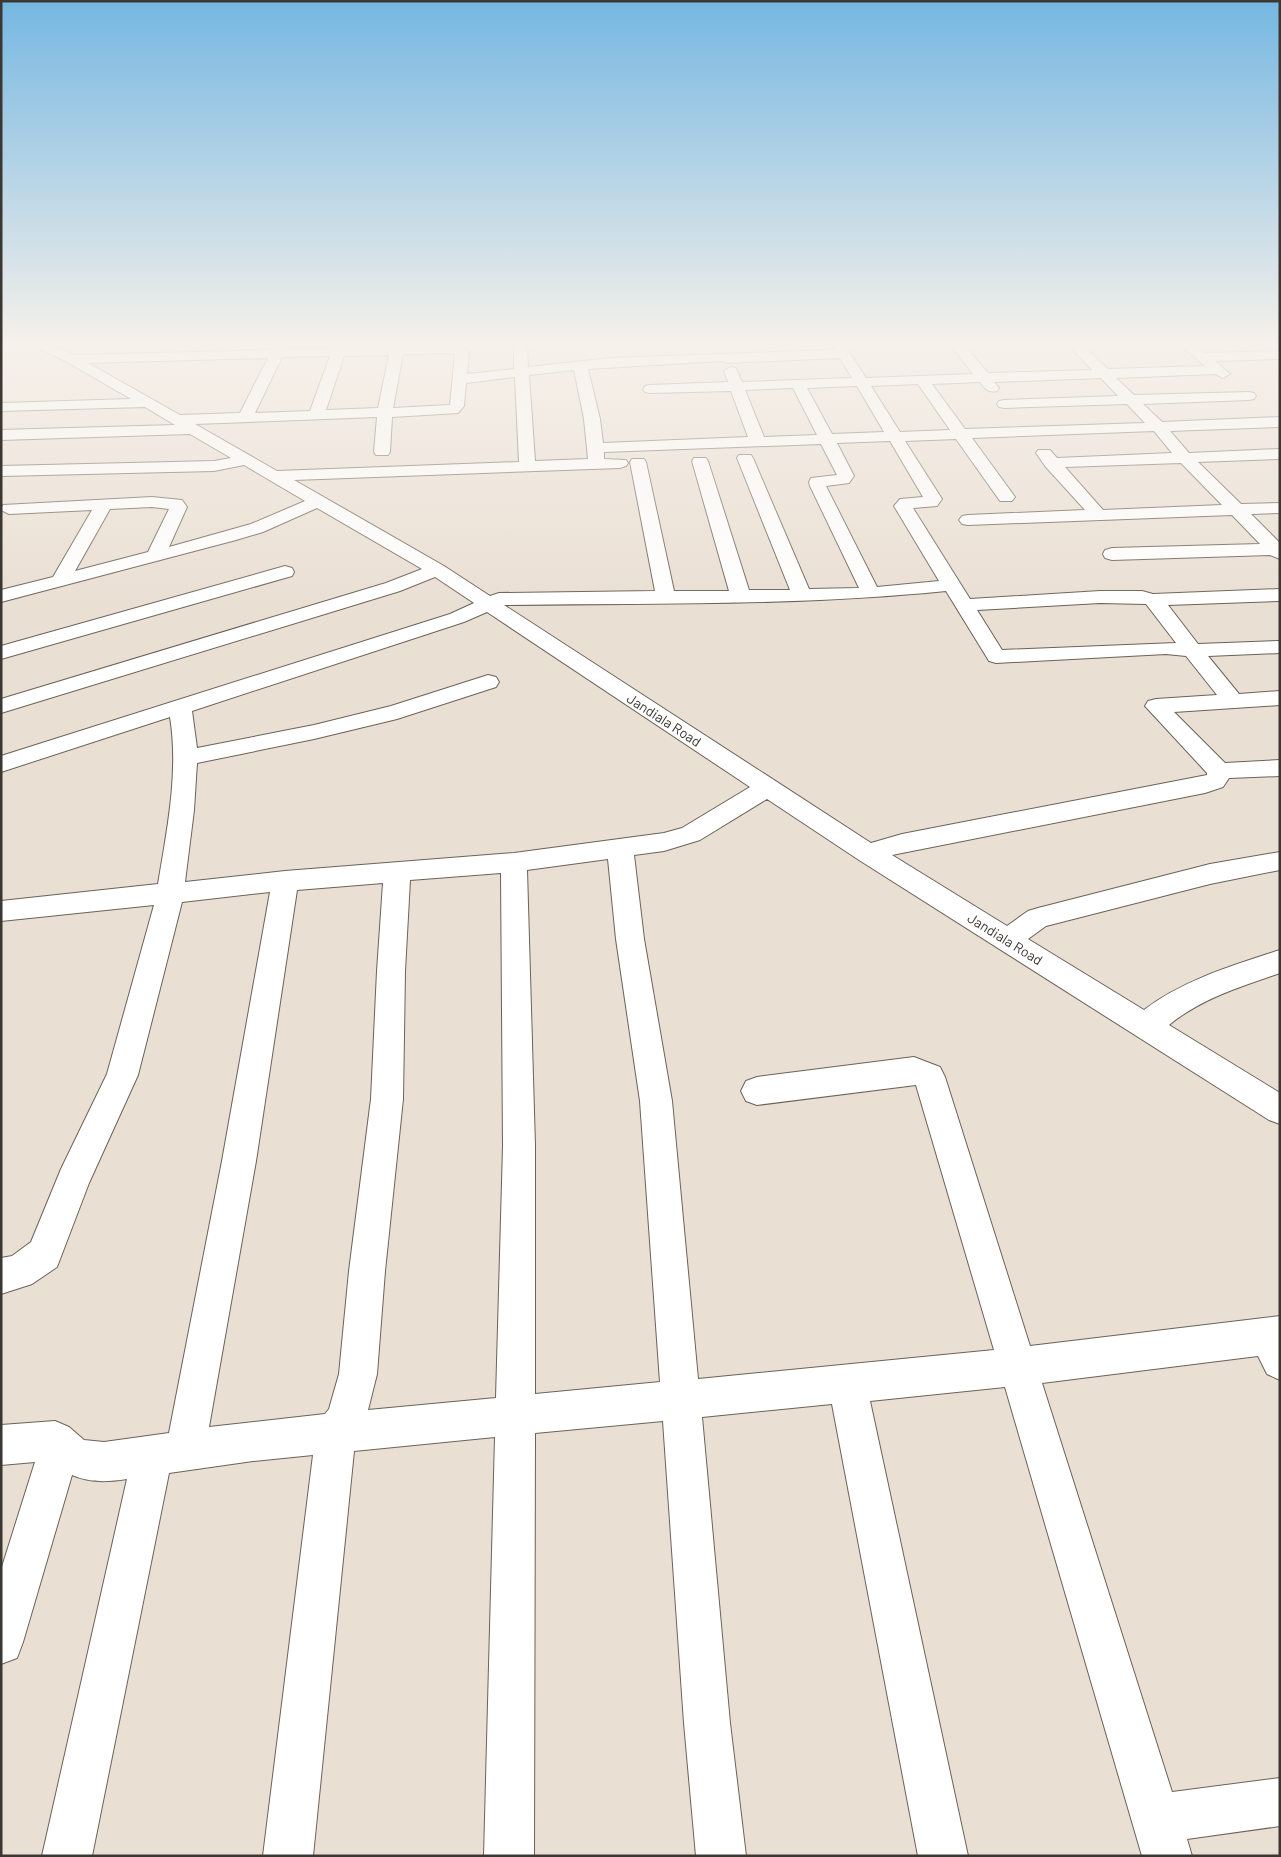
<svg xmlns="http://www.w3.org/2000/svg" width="1281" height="1857" font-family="Barlow,sans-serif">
  <rect width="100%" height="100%" fill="#eadfd3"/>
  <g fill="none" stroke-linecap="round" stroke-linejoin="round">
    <g stroke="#6b6258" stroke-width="2">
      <path id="minor" d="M 35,344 L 51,344 L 74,355 L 272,350 L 276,344 L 288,344 L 286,349 L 333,348 L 335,344 L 347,344 L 346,348 L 391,346 L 392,344 L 404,344 L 404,346 C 420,346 459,340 469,352 L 467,374 L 514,369 L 514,344 L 527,344 L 528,367 L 611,358 L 835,350 L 832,344 L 844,344 L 866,378 L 973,374 L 950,344 L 963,344 L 988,373 L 1092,370 L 1068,344 L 1081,344 L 1108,369 L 1205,366 L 1180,344 L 1194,344 L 1205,353 L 1280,351 L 1280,359 L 1215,361 L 1230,374 L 1223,378 L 1215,374 L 1116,378 L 1134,395 L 1249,392 L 1254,393 L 1256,396 L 1254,399 L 1249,400 L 1143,404 L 1162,422 L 1280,417 L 1280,427 L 1170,431 L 1189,453 L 1280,449 L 1280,459 L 1198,462 L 1241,504 L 1280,503 L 1280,513 L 1251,514 L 1280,543 L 1280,559 L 1270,555 L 1112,560 L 1105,558 L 1103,554 L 1105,550 L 1112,548 L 1260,544 L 1232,515 L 968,525 L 962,524 L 959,520 L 962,516 L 968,515 L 1085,510 L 1045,466 L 1036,453 L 1038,450 L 1050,450 L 1057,458 L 1172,453 L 1154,431 L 972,438 L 1015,497 L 1012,501 L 1000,501 L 956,439 L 905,441 L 942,499 L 937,506 L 913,508 L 970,599 L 1100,591 L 1142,591 L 1153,594 L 1280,589 L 1280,601 L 1168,605 L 1198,644 L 1280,641 L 1280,653 L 1208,656 L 1239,694 L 1280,691 L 1280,705 L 1174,712 L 1225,763 L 1280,760 L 1280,776 L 1229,778 L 1223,787 L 1205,793 L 892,855 L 1007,926 L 1028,911 L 1038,908 L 1210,864 L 1280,852 L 1280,870 L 1210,884 L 1046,926 L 1028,939 L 1144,1010 C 1183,980 1234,965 1280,950 L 1280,973 C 1242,986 1200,999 1169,1025 L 1280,1093 L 1280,1124 L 1269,1120 L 859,860 L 767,799 L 700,840 L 664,851 L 634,855 L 644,939 L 672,1101 L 698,1379 L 994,1350 L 916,1085 L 757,1105 L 746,1101 L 741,1091 L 746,1081 L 757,1077 L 914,1057 L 940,1067 L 945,1077 L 1030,1346 L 1280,1316 L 1280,1380 L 1267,1374 L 1258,1356 L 1042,1383 L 1172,1792 L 1280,1778 L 1280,1826 L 1187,1839 L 1192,1856 L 1142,1856 L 1005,1387 L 870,1401 L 968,1856 L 918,1856 L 832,1404 L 702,1417 L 730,1723 L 746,1856 L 696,1856 L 684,1723 L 663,1421 L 535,1433 L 534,1856 L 484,1856 L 495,1437 L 354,1451 L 313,1856 L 263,1856 L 313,1455 L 253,1461 L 169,1473 L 92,1856 L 42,1856 L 127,1479 C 107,1482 91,1483 72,1475 L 23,1642 L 17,1658 L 1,1664 L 1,1570 L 35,1462 L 1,1465 L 1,1425 L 55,1421 L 69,1427 L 84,1440 L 104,1442 L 169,1433 L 222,1161 L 270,892 L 182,902 L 138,1075 L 89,1183 L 57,1267 L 32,1284 L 1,1294 L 1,1258 L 12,1256 L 31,1242 L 61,1169 L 107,1074 L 154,905 L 1,921 L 1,901 L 158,884 C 167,830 179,772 170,717 L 1,772 L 1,756 L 450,614 L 474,603 L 435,577 L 400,591 L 1,713 L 1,699 L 386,583 L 422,569 L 317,508 L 263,532 L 236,540 L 1,602 L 1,590 L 53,577 L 92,510 L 9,514 L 1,510 L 3,505 L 152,497 L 182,500 L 187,507 L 169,547 L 251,524 L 305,501 L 244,465 L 214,471 L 1,476 L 1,466 L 214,461 L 231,458 L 190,434 L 1,440 L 1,430 L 175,425 L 145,407 L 1,411 L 1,403 L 131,399 L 67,362 L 36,347 ZM 447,353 L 455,354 L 450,405 L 393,408 L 403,354 ZM 389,355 L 378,408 L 326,410 L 344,356 ZM 330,356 L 310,411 L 255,413 L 282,357 ZM 268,358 L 240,413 L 180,415 L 88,363 ZM 840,358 L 852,378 L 742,382 L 736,368 L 731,367 L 724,371 L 728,382 L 650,385 L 645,386 L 643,389 L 645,392 L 650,393 L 731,391 L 748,437 L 603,443 L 600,419 L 588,369 L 722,361 L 727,363 ZM 574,370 L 584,419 L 588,459 L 535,461 L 529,375 ZM 515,377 L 519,462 L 277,471 L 195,424 L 377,417 L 374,452 L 376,455 L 388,455 L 390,452 L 392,417 L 458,413 L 464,406 L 466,383 ZM 1101,378 L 1118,396 L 1004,400 L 999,401 L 997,404 L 999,407 L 1004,408 L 1127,404 L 1145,423 L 965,429 L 932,384 L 980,382 C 985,389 988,393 997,391 L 999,388 L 994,382 ZM 918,384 L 950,430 L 900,432 L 871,386 ZM 857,386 L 884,432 L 832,434 L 807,388 ZM 793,388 L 817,435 L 764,437 L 745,390 ZM 890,441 L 923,497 L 900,499 L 894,506 L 939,581 L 877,587 L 826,486 L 849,483 L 854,476 L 837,443 ZM 821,444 L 837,475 L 811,478 L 809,482 L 810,486 L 859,588 L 809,589 L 753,458 L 751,455 L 739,455 L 737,458 L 790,590 L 749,590 L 708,461 L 706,458 L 694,458 L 692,461 L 729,591 L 674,591 L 646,462 L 644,459 L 632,459 L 630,462 L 655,591 L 499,593 L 490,596 L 444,566 L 294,480 L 620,468 L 626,466 L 628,463 L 626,460 L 604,459 L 604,452 ZM 1181,463 L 1222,505 L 1103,510 L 1065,467 ZM 152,507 L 169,509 L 148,552 L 75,571 L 110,509 ZM 946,591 L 989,661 L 996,663 L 1166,654 L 1186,656 L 1217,695 L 1156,699 L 1148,701 L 1145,706 L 1207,773 L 1207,775 L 902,834 L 871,843 L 504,605 C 651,603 799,606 946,591 ZM 1100,603 L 1146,604 L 1176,643 L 1002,650 L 977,610 ZM 487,612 L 750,787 L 682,828 L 664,833 L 514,853 L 285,871 L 185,882 L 194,810 L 197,763 L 314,739 L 397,719 L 496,687 L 499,682 L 496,677 L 488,675 L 391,706 L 314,725 L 197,748 L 192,711 L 464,622 ZM 608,859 L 616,939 L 640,1101 L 660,1382 L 535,1394 L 535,1146 L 527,870 ZM 501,873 L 503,1146 L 496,1398 L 368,1410 L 377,1374 L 385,1271 L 403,1099 L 405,971 L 410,880 ZM 383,883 L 377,971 L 371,1099 L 349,1271 L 339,1374 L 329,1409 L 325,1414 L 209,1427 L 256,1161 L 297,890 Z
        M 285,566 L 292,568 L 294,572 L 292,576 L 1,659 L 1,646 Z"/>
    </g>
    <use href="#minor" fill="#fff" fill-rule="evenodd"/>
  </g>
  <linearGradient id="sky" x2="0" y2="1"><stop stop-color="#75b7e1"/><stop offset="0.57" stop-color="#f6f1eb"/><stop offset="1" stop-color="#f6f1eb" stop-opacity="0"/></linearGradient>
  <rect width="1281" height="604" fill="url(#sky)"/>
  <g text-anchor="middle" stroke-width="4.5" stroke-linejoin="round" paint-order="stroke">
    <g font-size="14" fill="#3b3732" stroke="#fff">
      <text transform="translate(664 720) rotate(33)" y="5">Jandiala Road</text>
      <text transform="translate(1005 939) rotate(32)" y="5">Jandiala Road</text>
    </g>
  </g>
  <rect width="1281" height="1857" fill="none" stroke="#3b3732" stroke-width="5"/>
</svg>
